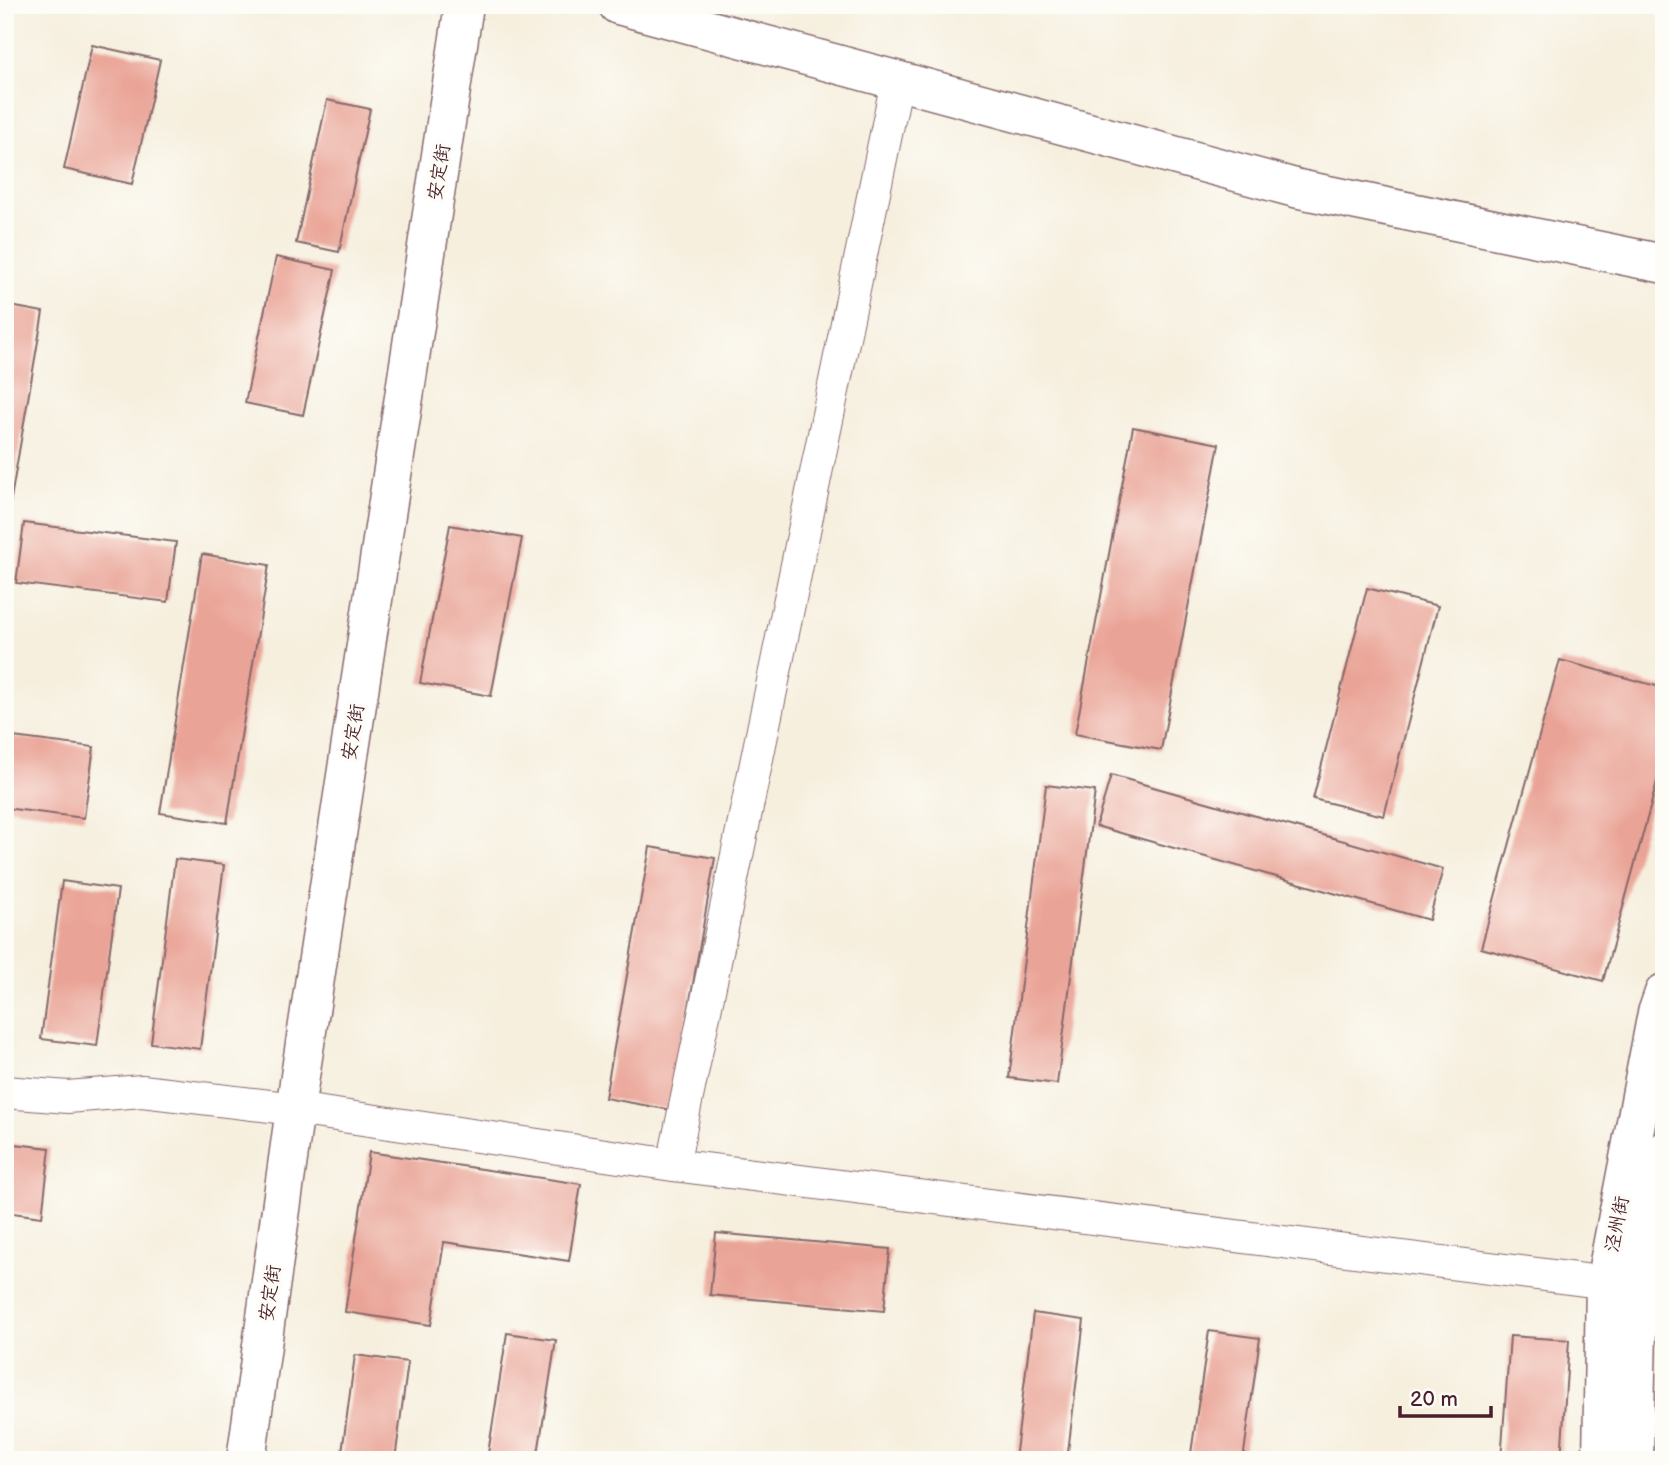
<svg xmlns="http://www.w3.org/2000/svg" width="1669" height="1465" font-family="'Balsamiq Sans','LXGW WenKai TC',sans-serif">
  <rect width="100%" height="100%" fill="#fdfcf7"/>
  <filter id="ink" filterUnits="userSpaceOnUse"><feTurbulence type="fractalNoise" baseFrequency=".0143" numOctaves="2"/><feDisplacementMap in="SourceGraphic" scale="14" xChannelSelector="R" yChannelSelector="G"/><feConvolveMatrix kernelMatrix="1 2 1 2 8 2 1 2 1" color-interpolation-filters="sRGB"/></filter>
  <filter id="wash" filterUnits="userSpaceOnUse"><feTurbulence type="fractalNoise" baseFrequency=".00686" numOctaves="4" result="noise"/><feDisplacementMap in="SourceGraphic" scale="28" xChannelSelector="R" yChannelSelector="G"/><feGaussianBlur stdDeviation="1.57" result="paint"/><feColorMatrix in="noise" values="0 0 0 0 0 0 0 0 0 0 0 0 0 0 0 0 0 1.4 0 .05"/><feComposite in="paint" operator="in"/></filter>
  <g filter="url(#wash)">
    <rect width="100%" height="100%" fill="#f6efde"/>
    <g id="blocks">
      <path fill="#eaa497" d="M 92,45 L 160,60 L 132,184 L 64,169 Z
        M 327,100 L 370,109 L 339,252 L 296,243 Z
        M 276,257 L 335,270 L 303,415 L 245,403 Z
        M 5,305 L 43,312 L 9,510 L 5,510 Z
        M 1133,427 L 1219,444 L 1161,750 L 1075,734 Z
        M 24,523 L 176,542 L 168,602 L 16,583 Z
        M 450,525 L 522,538 L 491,696 L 420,683 Z
        M 202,554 L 269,565 L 227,823 L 160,813 Z
        M 1367,588 L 1438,606 L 1384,816 L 1313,799 Z
        M 1560,660 L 1664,688 L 1664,756 L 1603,981 L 1481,948 Z
        M 5,736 L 94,747 L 84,818 L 5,808 Z
        M 1111,775 L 1443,869 L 1429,920 L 1096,826 Z
        M 1046,785 L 1095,791 L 1057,1084 L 1009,1078 Z
        M 650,847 L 715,858 L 671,1110 L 605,1098 Z
        M 175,859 L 224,865 L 200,1049 L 151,1043 Z
        M 62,881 L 118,889 L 97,1046 L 41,1039 Z
        M 5,1143 L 50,1148 L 42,1217 L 5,1212 Z
        M 369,1152 L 581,1184 L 569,1261 L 444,1242 L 431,1325 L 345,1312 Z
        M 716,1233 L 890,1249 L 884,1311 L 710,1295 Z
        M 1033,1313 L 1084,1320 L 1067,1460 L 1015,1460 Z
        M 1209,1331 L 1260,1338 L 1243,1460 L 1190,1460 Z
        M 507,1333 L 556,1340 L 537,1460 L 487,1460 Z
        M 1510,1336 L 1569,1340 L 1561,1460 L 1501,1460 Z
        M 355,1355 L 408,1362 L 395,1460 L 341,1460 Z"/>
    </g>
  </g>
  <g filter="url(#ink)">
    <use href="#blocks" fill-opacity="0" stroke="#86686a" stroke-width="2"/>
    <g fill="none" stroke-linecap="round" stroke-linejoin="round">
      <g stroke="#86686a" stroke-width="34">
        <path id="street" d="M 5,1092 L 68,1097 L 142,1091 L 295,1109 L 673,1165 L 1664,1290
          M 673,1165 L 897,81"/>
      </g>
      <g stroke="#86686a" stroke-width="41">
        <path id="secondary" d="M 618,5 L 1299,189 L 1664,264
          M 246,1460 L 295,1109 L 464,5
          M 1602,1460 L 1605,1283 L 1657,1013 L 1664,993
          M 1634,1460 L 1638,1287 L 1664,1151"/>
      </g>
      <use href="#street" stroke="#fff" stroke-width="32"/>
      <use href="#secondary" stroke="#fff" stroke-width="38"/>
    </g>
  </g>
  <g text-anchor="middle" stroke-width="7" stroke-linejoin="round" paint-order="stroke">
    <g font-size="19" fill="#4a1f2b" stroke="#fdfcf7">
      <text transform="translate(438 172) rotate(-81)" y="7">安定街</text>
      <text transform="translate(352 732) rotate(-81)" y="7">安定街</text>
      <text transform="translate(1616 1224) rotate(-79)" y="7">泾州街</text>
      <text transform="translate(269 1293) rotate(-82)" y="7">安定街</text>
    </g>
  </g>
  <rect width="1669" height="1465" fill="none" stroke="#fdfcf7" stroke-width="28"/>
  <path d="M1400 1406v10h91v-10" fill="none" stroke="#4a1f2b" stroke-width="3.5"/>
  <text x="1410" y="1406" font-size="21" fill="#4a1f2b" stroke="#fdfcf7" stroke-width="5" paint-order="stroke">20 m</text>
</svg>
